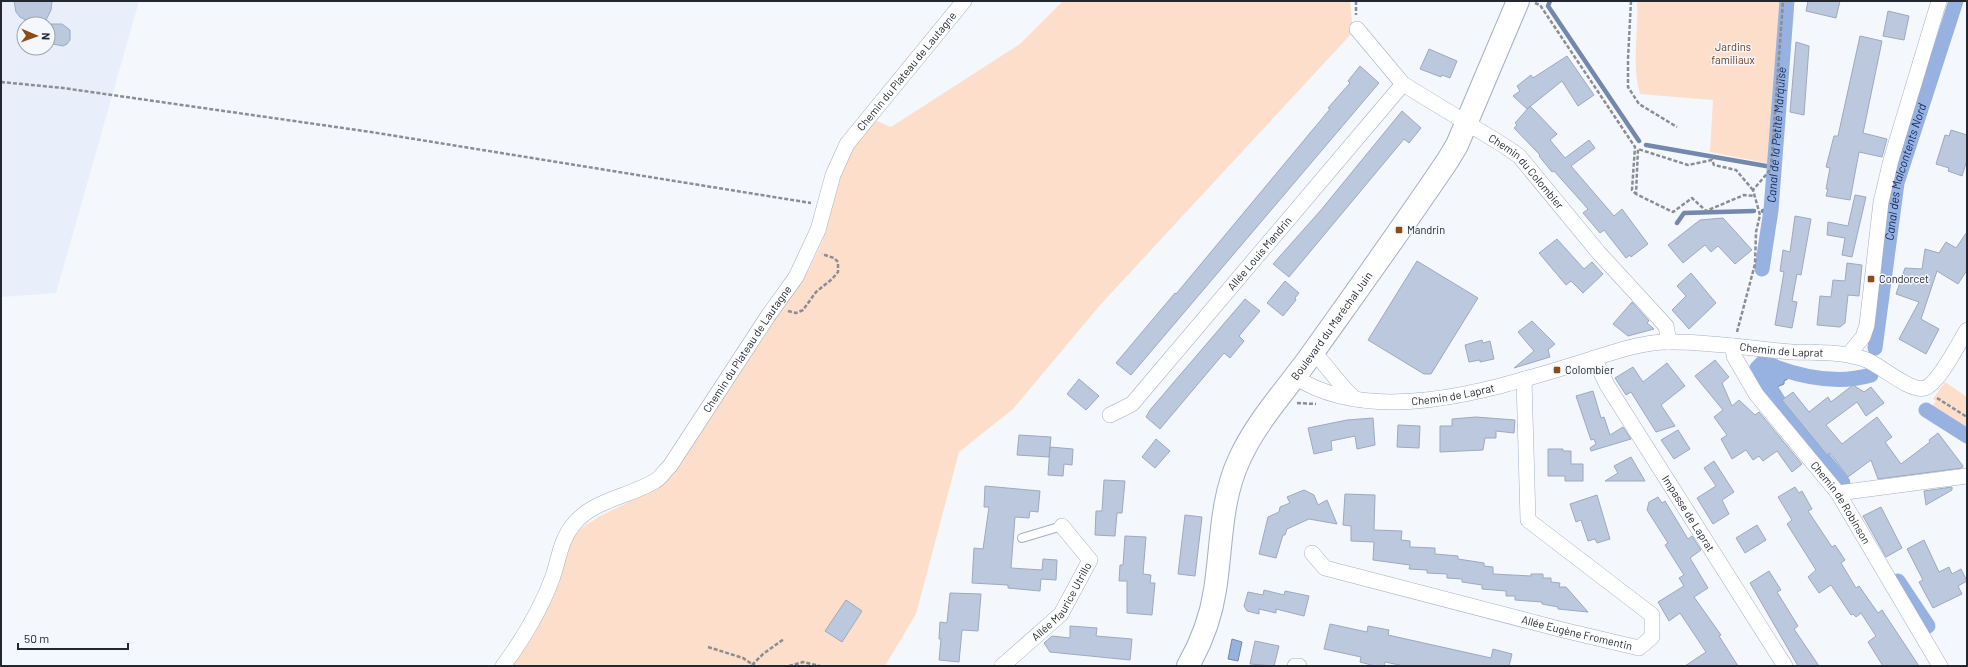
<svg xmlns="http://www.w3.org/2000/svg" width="1968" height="667" font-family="Barlow,sans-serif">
  <rect width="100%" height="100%" fill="#f4f7fb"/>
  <path fill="#e8effb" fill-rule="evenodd" d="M 1,1 L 139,1 L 56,293 L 1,297 ZM 24,24 L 48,24 L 48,48 L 24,48 Z"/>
  <path fill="#fddeca" d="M 1063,1 L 1350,1 L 1353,32 L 1101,304 L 1013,409 L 959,452 L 916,614 L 885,666 L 510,666 L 532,638 L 544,615 L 571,538 L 583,527 L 600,516 L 645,494 L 688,450 L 810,267 L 823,240 L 834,194 L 844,166 L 859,137 L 875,120 L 891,127 L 1020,44 Z
    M 1637,1 L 1789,1 L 1777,165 L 1710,152 L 1713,100 L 1640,94 C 1631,64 1639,32 1637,1 Z
    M 1945,382 L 1967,397 L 1967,435 L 1927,409 L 1930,404 L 1933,405 L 1936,401 L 1933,399 Z"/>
  <path fill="#97b1e0" stroke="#7488ab" d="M 1762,360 L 1784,363 L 1784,370 L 1790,370 L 1791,377 L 1784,381 L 1784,384 L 1772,389 L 1758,369 L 1761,368 Z
    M 1232,639 L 1242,642 L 1238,661 L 1228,659 Z"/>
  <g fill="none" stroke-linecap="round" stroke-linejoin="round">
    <path stroke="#7488ab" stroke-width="4.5" d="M 1550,1 L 1548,6 L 1639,141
      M 1646,145 L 1766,166
      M 1763,211 L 1771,210
      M 1677,223 L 1684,213 L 1754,211"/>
    <g stroke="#97b1e0" stroke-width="15">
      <path id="s1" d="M 1762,269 L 1771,210 L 1787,1"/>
      <path id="s2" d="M 1875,348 L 1897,183 L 1956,1"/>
      <path d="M 1926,410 L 1967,436"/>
      <path d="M 1843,483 L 1783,408 L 1757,368 L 1763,362 C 1796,376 1836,385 1871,375"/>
      <path d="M 1898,581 L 1928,626"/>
    </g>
  </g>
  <path fill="#bbc8de" stroke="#9da9bf" d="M 14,1 L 52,1 L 51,10 L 45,22 L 31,23 L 20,17 L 16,12 Z
    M 1808,1 L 1840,1 L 1836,18 L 1806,11 Z
    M 1888,11 L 1909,16 L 1904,40 L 1883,36 Z
    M 51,24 L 62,24 L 70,30 L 70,40 L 67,44 L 63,46 L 53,44 L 49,35 Z
    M 1860,36 L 1882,41 L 1863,133 L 1887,139 L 1882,157 L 1859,152 L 1850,200 L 1826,196 L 1828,189 L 1826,189 L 1830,168 L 1826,167 L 1834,136 L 1838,136 Z
    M 1796,42 L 1809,46 L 1804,115 L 1790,112 Z
    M 1429,49 L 1457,61 L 1450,78 L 1442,75 L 1441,77 L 1420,69 Z
    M 1567,56 L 1594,95 L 1578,106 L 1562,81 L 1527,109 L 1513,96 L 1520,91 L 1517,86 L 1531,75 L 1533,78 Z
    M 1360,66 L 1379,83 L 1131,375 L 1116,363 L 1175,293 L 1176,294 L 1330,109 L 1328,108 L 1350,83 L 1348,81 Z
    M 1530,106 L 1557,134 L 1550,140 L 1565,158 L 1589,140 L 1595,148 L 1571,166 L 1614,216 L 1622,209 L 1648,244 L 1631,257 L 1630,255 L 1626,258 L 1604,230 L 1600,233 L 1583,213 L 1588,209 L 1554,171 L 1552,172 L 1539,156 L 1540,155 L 1514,128 L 1517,125 L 1515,123 Z
    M 1402,111 L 1421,128 L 1409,143 L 1404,139 L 1289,277 L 1273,264 L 1321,210 Z
    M 1951,130 L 1967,135 L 1967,160 L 1962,176 L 1948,171 L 1949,168 L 1936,164 L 1945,135 L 1949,136 Z
    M 1855,195 L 1866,197 L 1852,257 L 1842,255 L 1845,238 L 1827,235 L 1828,222 L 1848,226 Z
    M 1795,216 L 1811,219 L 1801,275 L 1797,274 L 1792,301 L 1797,302 L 1792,328 L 1775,325 L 1784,272 L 1780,271 L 1783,250 L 1790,252 Z
    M 1723,218 L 1752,250 L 1735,264 L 1718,246 L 1711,252 L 1705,245 L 1683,263 L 1668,245 L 1700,220 Z
    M 1967,232 L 1967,270 L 1958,284 L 1937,271 L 1921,319 L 1939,329 L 1926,354 L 1899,339 L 1919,302 L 1896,294 L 1905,268 L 1922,269 L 1925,249 L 1939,253 L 1946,242 L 1956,248 Z
    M 1557,239 L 1584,269 L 1592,262 L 1603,274 L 1583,293 L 1571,281 L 1566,285 L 1539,253 Z
    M 1417,261 L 1478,298 L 1431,374 L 1424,374 L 1368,340 Z
    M 1847,263 L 1862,265 L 1859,296 L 1848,295 L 1845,323 L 1840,327 L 1817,325 L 1820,296 L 1831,297 L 1833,280 L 1845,281 Z
    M 1691,273 L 1716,303 L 1689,329 L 1672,310 L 1686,296 L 1677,286 Z
    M 1285,281 L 1299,293 L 1295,298 L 1296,300 L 1283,316 L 1267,303 Z
    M 1245,299 L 1260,311 L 1239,336 L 1244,341 L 1230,358 L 1224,353 L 1160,429 L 1146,417 L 1150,410 Z
    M 1632,302 L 1649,321 L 1647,323 L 1654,329 L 1628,336 L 1613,324 Z
    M 1532,321 L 1555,344 L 1548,350 L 1550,357 L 1514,368 L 1534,351 L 1518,332 Z
    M 1482,340 L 1483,343 L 1490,341 L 1494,359 L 1480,362 L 1480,360 L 1469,362 L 1465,345 Z
    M 1715,360 L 1729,377 L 1722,383 L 1732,406 L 1739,400 L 1755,415 L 1759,412 L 1802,464 L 1792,472 L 1777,451 L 1763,461 L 1759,456 L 1753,460 L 1746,450 L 1732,459 L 1721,439 L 1727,435 L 1714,417 L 1723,410 L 1695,376 Z
    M 1667,363 L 1685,386 L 1661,405 L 1675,426 L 1656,432 L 1631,392 L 1626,395 L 1615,378 L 1633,367 L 1643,382 Z
    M 1079,379 L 1099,396 L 1086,410 L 1067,394 Z
    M 1853,385 L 1864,392 L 1871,387 L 1884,403 L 1866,416 L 1857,402 L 1826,425 L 1842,444 L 1877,417 L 1892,437 L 1885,442 L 1901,464 L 1930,442 L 1929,440 L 1938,433 L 1963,466 L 1962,468 L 1878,479 L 1871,460 L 1848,477 L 1830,453 L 1827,455 L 1782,400 L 1793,392 L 1809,412 L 1828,397 L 1831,402 Z
    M 1593,391 L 1601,418 L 1604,417 L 1610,435 L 1623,427 L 1631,439 L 1591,451 L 1590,448 L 1596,444 L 1594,439 L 1591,440 L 1576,396 Z
    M 1476,417 L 1515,420 L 1514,433 L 1496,431 L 1496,438 L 1485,438 L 1483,450 L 1440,452 L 1440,426 L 1452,426 L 1452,419 Z
    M 1373,418 L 1375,445 L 1357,449 L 1355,436 L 1331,441 L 1332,450 L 1314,454 L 1308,428 L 1347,420 Z
    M 1398,425 L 1420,426 L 1419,448 L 1397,447 Z
    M 1678,430 L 1690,449 L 1674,459 L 1661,440 Z
    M 1019,435 L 1051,437 L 1049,457 L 1017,455 Z
    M 1156,439 L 1170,451 L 1155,468 L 1142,457 Z
    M 1050,447 L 1073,449 L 1072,465 L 1064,464 L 1063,476 L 1048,475 Z
    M 1548,449 L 1563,449 L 1563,451 L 1571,451 L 1571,464 L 1583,464 L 1583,481 L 1565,481 L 1565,476 L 1548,476 Z
    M 1631,457 L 1645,481 L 1605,481 L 1618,473 L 1614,466 Z
    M 1714,461 L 1734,492 L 1722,500 L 1729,514 L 1713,524 L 1697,498 L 1716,486 L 1704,468 Z
    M 1104,480 L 1125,481 L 1122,513 L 1117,513 L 1115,536 L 1095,535 L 1096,511 L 1102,511 Z
    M 985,486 L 1040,491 L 1038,512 L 1030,511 L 1029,518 L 1015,517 L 1011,568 L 1042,570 L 1043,559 L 1057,560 L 1056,580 L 1041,579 L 1040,591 L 1008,588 L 1008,585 L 972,583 L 974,548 L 983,549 L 989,507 L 984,507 Z
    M 1795,487 L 1799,493 L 1802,491 L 1812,509 L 1808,511 L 1832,547 L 1835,545 L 1845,560 L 1841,563 L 1856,588 L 1859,586 L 1878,613 L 1882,610 L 1919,666 L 1883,666 L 1868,642 L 1876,636 L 1861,613 L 1856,617 L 1853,614 L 1851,615 L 1831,585 L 1819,593 L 1808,577 L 1816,570 L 1787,524 L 1792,520 L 1778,497 Z
    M 1952,487 L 1952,490 L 1926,505 L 1924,491 Z
    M 1304,490 L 1314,495 L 1318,505 L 1327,500 L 1337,524 L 1309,519 L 1287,529 L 1285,535 L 1283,535 L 1276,558 L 1259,554 L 1268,517 L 1279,512 L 1280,507 L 1290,503 L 1287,497 Z
    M 1345,494 L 1375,495 L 1374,530 L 1402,531 L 1401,540 L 1410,541 L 1410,547 L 1435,548 L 1435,554 L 1458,556 L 1458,559 L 1484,563 L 1484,566 L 1493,567 L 1493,574 L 1531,576 L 1531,574 L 1543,574 L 1543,578 L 1551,578 L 1551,582 L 1560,583 L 1559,587 L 1566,587 L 1588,612 L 1558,609 L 1558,607 L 1542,604 L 1542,602 L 1515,600 L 1515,596 L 1506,596 L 1506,591 L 1482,589 L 1482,585 L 1462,582 L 1462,579 L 1447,578 L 1447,574 L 1427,573 L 1427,570 L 1409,569 L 1410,565 L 1373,560 L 1374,542 L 1351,541 L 1351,526 L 1343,525 Z
    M 1597,495 L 1610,539 L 1597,543 L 1595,539 L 1588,541 L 1581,520 L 1576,522 L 1570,504 Z
    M 1658,497 L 1662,503 L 1665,501 L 1688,539 L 1692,536 L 1701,550 L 1690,558 L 1708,588 L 1694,597 L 1721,635 L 1719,636 L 1738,666 L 1685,666 L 1706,652 L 1680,613 L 1669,621 L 1658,602 L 1684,586 L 1679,578 L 1684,575 L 1665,545 L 1668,543 L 1647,510 L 1649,502 Z
    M 1881,507 L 1902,548 L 1886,557 L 1863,516 Z
    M 1185,515 L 1202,517 L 1195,576 L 1178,574 Z
    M 1757,525 L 1766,540 L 1745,553 L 1736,538 Z
    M 1125,536 L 1146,537 L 1143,574 L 1151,575 L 1150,583 L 1155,583 L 1152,615 L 1127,613 L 1127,581 L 1119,581 L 1120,565 L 1123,565 Z
    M 1924,540 L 1939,572 L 1949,567 L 1952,574 L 1961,569 L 1967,581 L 1958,586 L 1962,594 L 1933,608 L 1919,582 L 1923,580 L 1907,549 Z
    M 1769,571 L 1781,590 L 1777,592 L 1798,626 L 1794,629 L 1819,666 L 1798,666 L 1750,583 Z
    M 1264,590 L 1284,595 L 1285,591 L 1309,596 L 1304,616 L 1276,609 L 1276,613 L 1259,609 L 1259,614 L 1247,611 L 1244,606 L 1248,592 L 1263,595 Z
    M 950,593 L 981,594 L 978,631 L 962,630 L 959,662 L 939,660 L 941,639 L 939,639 L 940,622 L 947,623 Z
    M 846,600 L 862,611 L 842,642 L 825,631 Z
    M 1330,624 L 1367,632 L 1368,626 L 1389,630 L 1388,635 L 1491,658 L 1493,649 L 1512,654 L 1509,666 L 1404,666 L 1385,662 L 1384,666 L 1375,666 L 1360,662 L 1361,657 L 1324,649 Z
    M 1070,626 L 1097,628 L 1096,636 L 1132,639 L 1130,660 L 1050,652 L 1044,643 L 1052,636 L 1070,638 Z
    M 1255,641 L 1279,646 L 1274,666 L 1250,664 Z"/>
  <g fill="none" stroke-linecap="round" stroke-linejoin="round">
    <g stroke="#a3afc5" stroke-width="10">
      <path id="lane" d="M 1022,538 L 1062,526"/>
    </g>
    <g stroke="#a3afc5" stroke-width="16">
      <g id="street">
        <path id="s3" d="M 1357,29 L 1403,84 L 1503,145 L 1519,156 L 1599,253 L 1666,326 L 1669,342"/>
        <path id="s4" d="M 1733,346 L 1734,356 L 1756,394 L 1838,493 L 1940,666"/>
        <path d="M 1313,352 C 1328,366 1338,384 1354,398"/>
        <path d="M 1849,354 L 1863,337 L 1867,325 L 1881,202 L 1891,160 L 1939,1"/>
        <path id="s5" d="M 1594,358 L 1607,385 L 1785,666"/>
        <path id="s6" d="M 1295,377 C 1374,428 1493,389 1576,364 C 1606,355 1637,342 1668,342 C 1709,341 1751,349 1792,352 C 1815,353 1841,351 1864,359 C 1880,364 1910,393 1925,388 C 1939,383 1958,344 1967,330"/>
        <path id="s7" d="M 1110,415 L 1132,404 L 1403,84"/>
        <path d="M 1838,493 L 1967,476"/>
        <path id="s8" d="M 1312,553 L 1325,568 L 1563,630 L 1639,648 L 1652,637 L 1652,615 L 1528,520 L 1524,379"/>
        <path id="s9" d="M 503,666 C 523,639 540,611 552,579 C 559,560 560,541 573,525 C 592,500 629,497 655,481 C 661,478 665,470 670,466 L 768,316 L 796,277 L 818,230 L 833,175 L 847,144 L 964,1"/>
        <path id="s10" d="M 1002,666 L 1061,614 L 1090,560 L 1062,526"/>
        <path d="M 1295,666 L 1299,666"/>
      </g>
    </g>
    <g stroke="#a3afc5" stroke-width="24">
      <g id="secondary">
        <path id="s11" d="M 1188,666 C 1201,643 1211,617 1215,590 C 1222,546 1220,501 1239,460 C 1256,422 1285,391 1309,358 C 1356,292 1403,227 1448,160 L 1457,145 L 1518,1"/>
      </g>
    </g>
    <path stroke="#8a8e94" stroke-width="2.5" stroke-dasharray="4 2" stroke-linecap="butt" d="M 1356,1 L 1356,15
      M 1631,1 L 1628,59 L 1628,87 L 1639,104 L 1677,127
      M 1535,3 L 1540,5 L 1635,147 L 1632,190 L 1636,194
      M 1,82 L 63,88 L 371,132 L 811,203
      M 1753,190 L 1736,170 L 1714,165 L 1712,160 L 1688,165 L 1638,149 L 1636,194 L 1673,212 L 1692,198 L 1706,211 L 1744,195 L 1755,196
      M 788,311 L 796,313 L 803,310 L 816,292 L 832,279 L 838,272 L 838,262 L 834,258 L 822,254
      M 1737,332 L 1755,264 L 1756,232 L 1760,215 L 1753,190 L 1771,169 L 1783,1
      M 1937,398 L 1967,417
      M 1297,403 L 1316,404
      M 708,647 L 743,658 L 755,666
      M 752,665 L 763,654 L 784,639
      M 789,666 L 803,662 L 820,666"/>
    <use href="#lane" stroke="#fff" stroke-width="8"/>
    <use href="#street" stroke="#fff" stroke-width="15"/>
    <use href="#secondary" stroke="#fff" stroke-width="22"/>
  </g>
  <g fill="#8c4b17" stroke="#f4f7fb" stroke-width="1.5">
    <rect x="1395" y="226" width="8" height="8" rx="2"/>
    <rect x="1867" y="275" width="8" height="8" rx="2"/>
    <rect x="1553" y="366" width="8" height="8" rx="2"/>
  </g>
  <g text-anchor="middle" stroke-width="3" stroke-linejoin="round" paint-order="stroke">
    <g font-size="11" fill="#6b3b17" stroke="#f4f7fb">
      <text x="1733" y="51">Jardins<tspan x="1733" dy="13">familiaux</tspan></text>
    </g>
    <g font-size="11" fill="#232830" stroke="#f4f7fb">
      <text dy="4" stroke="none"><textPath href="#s9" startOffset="738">Chemin du Plateau de Lautagne</textPath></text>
      <text dy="4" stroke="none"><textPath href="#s3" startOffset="224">Chemin du Colombier</textPath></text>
      <text dy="4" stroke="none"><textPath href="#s7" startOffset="222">Allée Louis Mandrin</textPath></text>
      <text dy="4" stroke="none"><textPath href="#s11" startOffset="377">Boulevard du Maréchal Juin</textPath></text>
      <text dy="4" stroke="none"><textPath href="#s9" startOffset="414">Chemin du Plateau de Lautagne</textPath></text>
      <text dy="4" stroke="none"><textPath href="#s6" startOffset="499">Chemin de Laprat</textPath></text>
      <text dy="4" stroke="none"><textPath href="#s6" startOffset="163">Chemin de Laprat</textPath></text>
      <text dy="4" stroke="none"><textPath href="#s4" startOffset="192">Chemin de Robinson</textPath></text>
      <text dy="4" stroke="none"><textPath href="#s5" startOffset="182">Impasse de Laprat</textPath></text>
      <text dy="4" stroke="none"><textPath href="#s10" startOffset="89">Allée Maurice Utrillo</textPath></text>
      <text dy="4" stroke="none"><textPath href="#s8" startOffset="280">Allée Eugène Fromentin</textPath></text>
    </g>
    <g font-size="11" fill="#232830" stroke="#f4f7fb" text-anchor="start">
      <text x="1407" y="234">Mandrin</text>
      <text x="1879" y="283">Condorcet</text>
      <text x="1565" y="374">Colombier</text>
    </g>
    <g font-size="12" font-style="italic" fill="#132d65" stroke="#f4f7fb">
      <text dy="4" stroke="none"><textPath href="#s1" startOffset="135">Canal de la Petite Marquise</textPath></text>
      <text dy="4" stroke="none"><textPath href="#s2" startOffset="179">Canal des Malcontents Nord</textPath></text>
    </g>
  </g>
  <rect width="1968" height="667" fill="none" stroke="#232830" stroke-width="4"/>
  <g transform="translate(36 36) rotate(92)"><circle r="19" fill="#f4f7fb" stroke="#a0a4aa"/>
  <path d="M0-3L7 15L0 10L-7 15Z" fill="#8c4b17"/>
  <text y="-6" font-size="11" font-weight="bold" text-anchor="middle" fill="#232830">N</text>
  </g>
  <path d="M18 643v6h110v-6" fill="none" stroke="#232830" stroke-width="2"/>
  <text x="24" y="643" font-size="12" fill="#232830" stroke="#f4f7fb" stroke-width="3" paint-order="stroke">50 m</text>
</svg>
